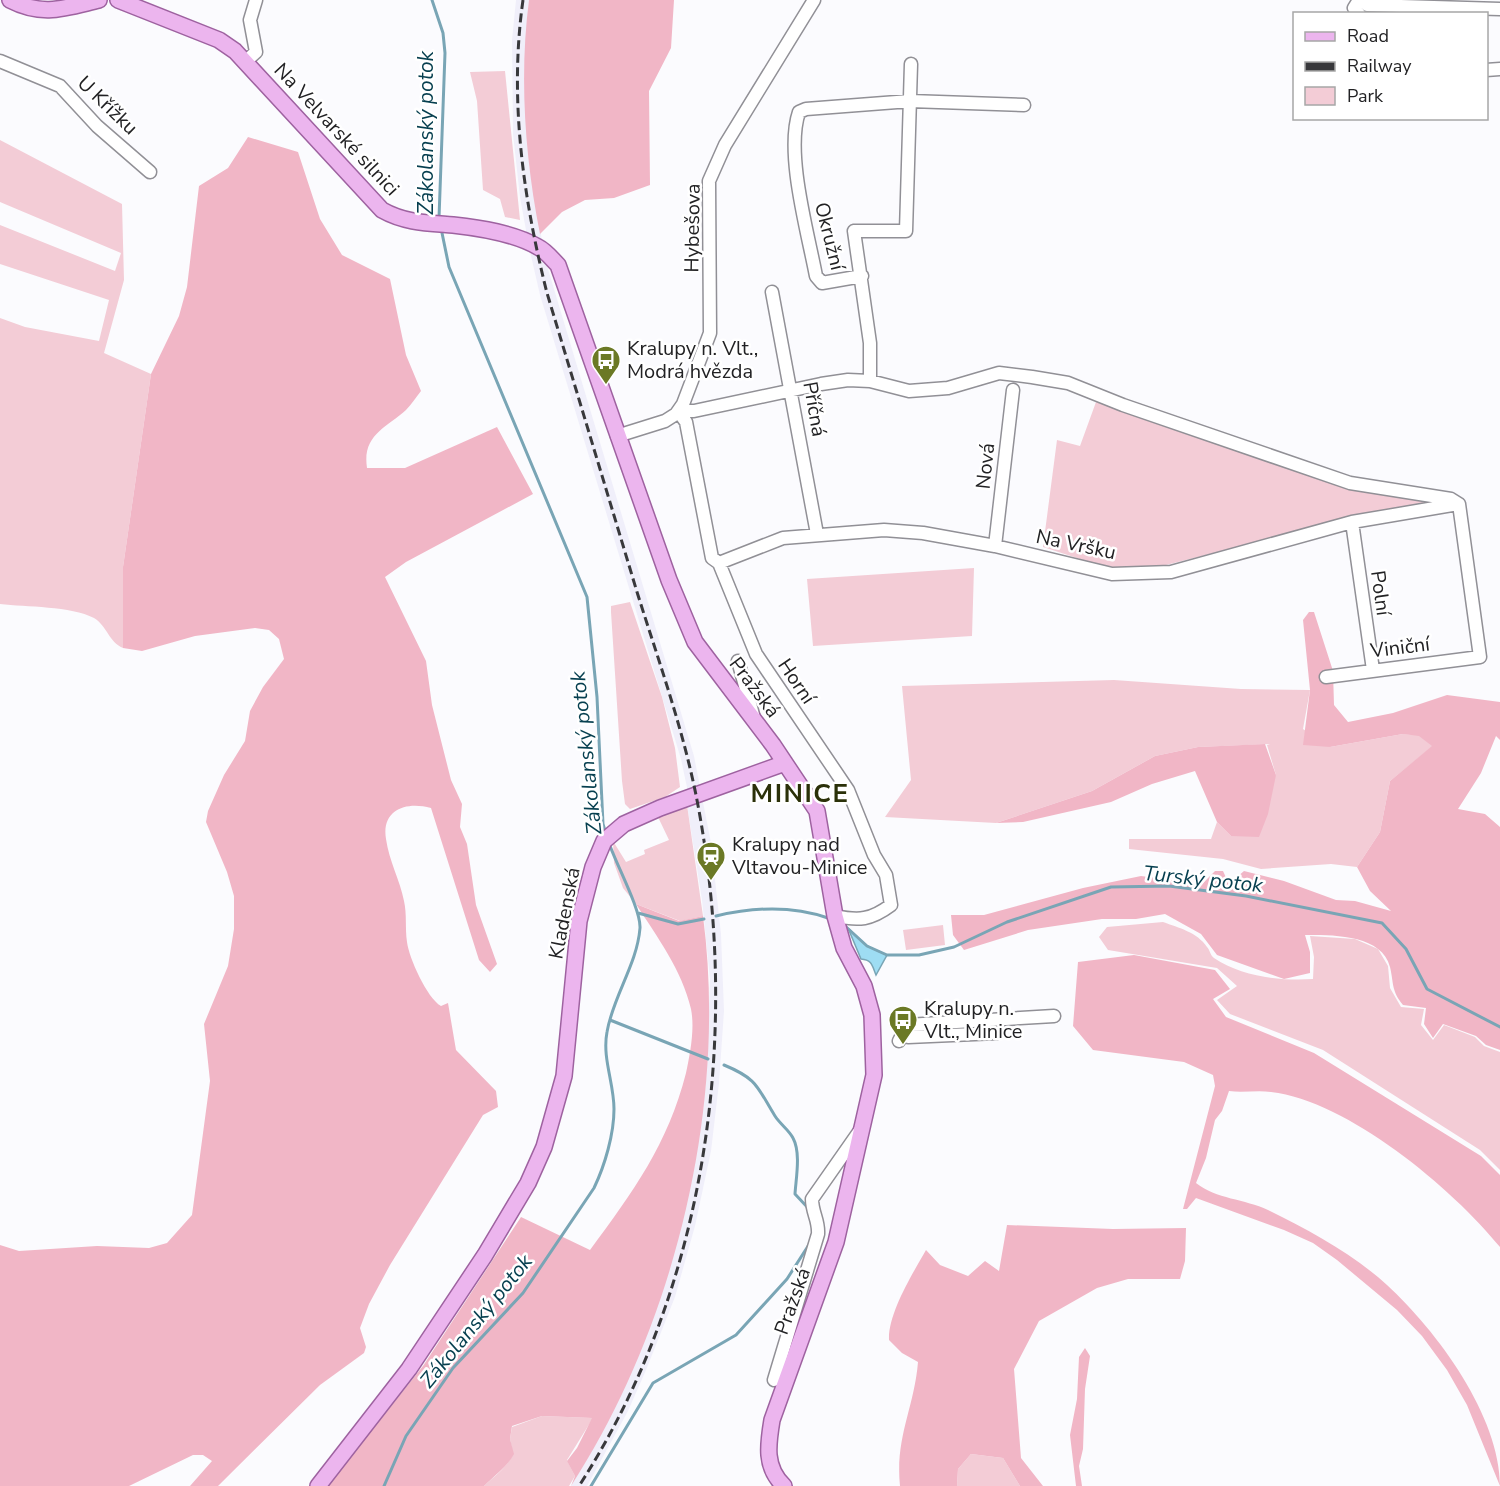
<svg xmlns="http://www.w3.org/2000/svg" width="1500" height="1486" font-family="'Nunito Sans',sans-serif">
  <rect width="100%" height="100%" fill="#fbfbfe"/>
  <path fill="#f0effa" d="M 516,0 L 529,0 L 525,90 L 529,162 L 545,259 L 694,756 L 711,843 L 721,934 L 724,1011 L 719,1083 L 711,1151 L 695,1226 L 675,1297 L 646,1370 L 628,1411 L 587,1486 L 571,1486 L 598,1440 L 634,1364 L 662,1293 L 682,1223 L 697,1149 L 706,1082 L 710,979 L 702,900 L 687,805 L 689,797 L 681,759 L 540,295 L 529,247 L 520,197 L 513,134 L 512,40 Z"/>
  <path fill="#f3ccd6" d="M 505,71 L 520,220 L 505,217 L 500,199 L 483,190 L 477,101 L 470,72 Z
    M 0,140 L 122,204 L 124,280 L 104,353 L 151,374 L 123,567 L 123,648 C 109,642 107,626 94,618 C 71,606 26,607 0,604 L 0,318 L 25,327 L 99,341 L 109,300 L 0,264 L 0,225 L 115,271 L 121,253 L 0,202 Z
    M 1096,402 L 1353,490 L 1433,501 L 1437,504 L 1285,535 L 1166,565 L 1114,570 L 1043,547 L 1057,440 L 1080,446 Z
    M 974,568 L 972,636 L 813,646 L 807,579 Z
    M 630,602 L 662,697 L 675,748 L 680,787 L 665,797 L 630,809 L 625,804 L 622,781 L 611,612 L 611,606 Z
    M 1114,680 L 1241,689 L 1310,690 L 1303,729 L 1330,747 L 1403,734 L 1419,735 L 1433,746 L 1390,781 L 1380,832 L 1357,867 L 1331,864 L 1261,869 L 1223,859 L 1129,849 L 1129,839 L 1211,839 L 1217,822 L 1231,836 L 1276,775 L 1267,745 L 1270,744 L 1198,747 L 1155,756 L 1092,791 L 996,823 L 885,817 L 911,780 L 902,686 Z
    M 687,805 L 703,916 L 680,921 L 636,904 L 623,888 L 614,863 L 613,841 L 626,862 L 645,854 L 644,850 L 669,840 L 658,817 Z
    M 1163,922 C 1179,928 1197,932 1207,947 C 1210,950 1210,955 1214,958 C 1242,977 1281,981 1313,979 L 1314,957 L 1310,936 L 1355,939 L 1378,949 L 1388,966 L 1390,988 L 1401,1007 L 1424,1009 L 1421,1025 L 1433,1040 L 1444,1025 L 1475,1037 L 1484,1046 L 1500,1052 L 1500,1170 L 1480,1150 L 1323,1050 L 1230,1014 L 1217,1000 L 1237,986 L 1217,968 L 1108,950 L 1099,937 L 1107,927 Z
    M 943,925 L 945,945 L 906,950 L 903,930 Z
    M 542,1416 L 593,1418 L 567,1460 L 575,1476 L 569,1486 L 484,1486 C 496,1474 505,1470 513,1454 L 510,1439 L 512,1427 Z
    M 971,1454 L 1003,1458 L 1020,1486 L 957,1486 L 958,1469 Z"/>
  <path fill="#f1b6c6" d="M 529,0 L 674,0 L 671,48 L 649,91 L 650,185 L 614,198 L 585,200 L 562,212 L 540,234 C 525,158 519,77 529,0 Z
    M 248,137 L 298,152 L 320,219 L 342,255 L 390,279 L 406,355 L 421,391 C 416,397 412,404 406,410 C 386,428 362,435 367,468 L 405,468 L 497,427 L 533,494 L 406,562 L 385,577 L 426,661 L 432,705 L 451,780 L 462,804 L 460,827 L 467,844 L 476,905 L 497,964 L 490,972 L 479,960 L 431,808 C 407,801 381,809 386,839 C 389,861 400,880 404,901 C 407,914 405,928 407,942 C 409,958 427,998 441,1006 L 448,1003 L 456,1050 L 496,1091 L 498,1107 L 483,1115 L 390,1265 L 369,1304 L 360,1328 L 366,1347 L 364,1353 L 320,1385 L 218,1486 L 190,1486 L 212,1461 L 203,1455 L 193,1455 L 129,1486 L 0,1486 L 0,1245 L 19,1251 L 97,1246 L 149,1248 L 167,1243 L 192,1215 L 210,1081 L 204,1024 L 228,966 L 234,929 L 234,896 L 227,872 L 206,822 L 208,811 L 224,775 L 245,741 L 250,711 L 263,687 L 284,659 L 279,639 L 269,630 L 255,628 L 195,636 L 142,651 L 123,648 L 123,567 L 151,374 L 179,316 L 187,287 L 199,186 L 228,168 Z
    M 1309,612 L 1314,612 L 1333,671 L 1334,705 L 1348,722 L 1393,713 L 1447,695 L 1500,702 L 1500,740 L 1496,736 L 1481,773 L 1458,809 L 1485,814 L 1500,827 L 1500,1050 L 1486,1045 L 1476,1036 L 1443,1024 L 1433,1038 L 1424,1024 L 1426,1008 L 1403,1005 C 1391,990 1394,984 1390,967 C 1382,934 1331,935 1305,935 L 1310,952 L 1310,973 L 1284,979 L 1217,955 L 1201,934 L 1165,914 L 1136,919 L 1102,919 L 1028,930 L 964,950 L 953,935 L 951,915 L 984,915 L 1083,888 L 1141,876 L 1202,884 L 1215,871 L 1223,871 L 1229,884 L 1244,871 L 1284,881 L 1336,900 L 1355,901 L 1391,911 L 1370,891 L 1357,867 L 1380,832 L 1390,781 L 1432,746 L 1419,736 L 1403,734 L 1330,747 L 1303,745 L 1310,690 L 1303,620 Z
    M 1265,744 L 1276,775 L 1268,814 L 1259,837 L 1231,836 L 1217,822 L 1195,771 L 1152,784 L 1111,802 L 1023,822 L 996,823 L 1092,791 L 1155,756 L 1198,747 Z
    M 636,904 L 679,921 L 703,916 C 728,1106 675,1325 571,1486 L 575,1476 L 567,1461 L 577,1448 L 592,1418 L 542,1416 L 512,1426 L 510,1439 L 514,1454 C 506,1468 496,1474 484,1486 L 327,1486 L 423,1366 L 521,1217 L 590,1250 C 633,1192 668,1144 686,1073 C 690,1054 695,1029 691,1009 C 682,970 657,937 636,904 Z
    M 1134,955 L 1215,970 L 1230,989 L 1213,999 L 1226,1017 L 1314,1053 L 1481,1156 L 1500,1175 L 1500,1247 C 1452,1188 1348,1101 1271,1092 C 1257,1090 1243,1093 1229,1091 L 1222,1111 L 1215,1120 L 1206,1158 L 1196,1183 C 1216,1199 1245,1199 1268,1210 C 1309,1230 1353,1254 1387,1285 C 1437,1331 1500,1416 1500,1486 L 1467,1405 L 1447,1370 L 1422,1336 L 1397,1310 L 1337,1260 L 1313,1243 L 1284,1230 L 1196,1198 L 1187,1209 L 1183,1209 L 1215,1086 L 1213,1075 L 1184,1062 L 1093,1050 L 1073,1026 L 1078,962 Z
    M 1007,1225 L 1113,1229 L 1186,1228 L 1185,1261 L 1180,1279 L 1128,1279 L 1097,1288 L 1039,1321 L 1014,1369 L 1021,1458 L 1043,1486 L 1020,1486 L 1003,1458 L 971,1454 L 958,1469 L 957,1486 L 900,1486 C 895,1437 914,1409 918,1362 L 902,1353 L 889,1340 C 888,1313 913,1273 926,1250 L 940,1265 L 968,1276 L 985,1261 L 999,1271 Z
    M 1085,1348 L 1090,1356 L 1085,1389 L 1083,1449 L 1079,1466 L 1082,1486 L 1076,1486 L 1070,1435 L 1077,1399 L 1079,1357 Z"/>
  <path fill="#9eddf3" stroke="#79a5b5" stroke-width="1.5" d="M 848,928 L 867,946 L 887,955 L 876,975 C 872,965 872,960 861,959 Z"/>
  <g fill="none" stroke-linecap="round" stroke-linejoin="round">
    <path stroke="#79a5b5" stroke-width="3" d="M 432,0 L 443,33 L 445,53 L 439,218
      M 441,228 L 449,267 L 587,597 L 597,697 L 603,824 L 606,834
      M 638,913 L 678,924 L 704,919
      M 716,916 C 754,907 791,905 828,918
      M 844,925 L 867,946 L 887,955 L 919,955 L 954,947 L 1007,922 L 1111,887 L 1169,886 L 1246,896 L 1382,923 L 1406,949 L 1427,989 L 1500,1027
      M 610,1020 L 708,1059
      M 724,1065 C 758,1079 757,1087 775,1116 C 780,1124 789,1130 793,1138 C 801,1153 796,1178 795,1194 L 809,1209
      M 384,1486 L 406,1436 L 453,1368 L 523,1293 L 594,1188 C 605,1165 614,1134 614,1109 C 614,1083 602,1058 607,1032 C 613,996 637,965 640,928 C 641,910 616,864 609,843
      M 591,1486 L 653,1383 L 736,1335 L 787,1279 L 810,1243"/>
    <g stroke="#919096" stroke-width="15">
      <path id="minor" d="M 1359,0 L 1354,8 L 1359,14
        M 1367,5 L 1500,9
        M 0,61 L 60,86 L 97,126 L 150,172
        M 245,62 L 256,52 L 250,20 L 256,0
        M 1486,70 L 1500,69
        M 862,276 L 822,283 L 816,276 C 808,233 785,153 799,112 L 806,109 L 910,101 L 1024,105
        M 772,292 L 817,534
        M 870,381 L 870,343 L 854,231 L 906,231 L 911,64
        M 678,411 L 694,411 L 821,384 L 848,380 L 870,381 L 909,391 L 948,388 L 999,373 L 1032,377 L 1068,383 L 1123,405 L 1350,483 L 1451,499 L 1459,504
        M 678,411 L 686,422 L 712,558 L 719,563 L 756,654 L 848,790 L 874,855 L 886,875 L 891,905 C 871,920 859,921 835,916
        M 617,436 L 665,421 L 676,414 L 683,404 L 710,333 L 709,181 L 725,145 L 814,0
        M 1352,522 L 1373,670
        M 995,546 L 1013,390
        M 719,563 L 783,538 L 884,530 L 923,533 L 995,546 L 1112,574 L 1171,572 L 1352,522 L 1458,504
        M 738,661 L 754,718
        M 1326,677 L 1480,657 L 1459,504
        M 903,1032 L 908,1037 L 997,1033
        M 899,1041 L 907,1025 L 1054,1016
        M 774,1380 L 818,1234 C 819,1220 812,1213 812,1199 L 861,1129"/>
    </g>
    <g stroke="#9e62a0" stroke-width="18">
      <path id="major" d="M 10,0 C 43,17 65,8 99,0
        M 118,0 L 219,40 L 235,51 L 382,210 C 405,223 428,223 453,225 C 480,228 514,233 538,247 C 546,251 552,259 558,265 L 669,580 L 695,642 L 773,745 L 817,811 L 835,916 L 844,948 L 864,986 L 872,1015 L 874,1075 L 836,1242 L 772,1420 C 768,1444 764,1467 784,1486
        M 318,1486 L 409,1369 L 485,1255 L 528,1183 L 544,1147 L 564,1076 L 579,921 L 593,867 L 604,841 L 624,824 L 660,808 L 785,763"/>
    </g>
    <use href="#minor" stroke="#fff" stroke-width="12"/>
    <use href="#major" stroke="#ecb5ee" stroke-width="15"/>
    <path stroke="#38383b" stroke-width="3" stroke-dasharray="9 4.5" stroke-linecap="butt" d="M 523,0 C 509,98 523,198 547,293 C 577,393 607,492 637,592 C 658,659 682,726 696,795 C 742,1027 709,1285 579,1486"/>
  </g>
  <defs>
    <g id="bus-pin" transform="scale(1.5)"><path d="M0 17L-7.5 6A9.5 9.5 0 1 1 7.5 6Z" fill="#6b7925" stroke="#fff"/><path d="M-5-6H5V4H4V6H2V4H-2V6H-4V4H-5ZM-3.5-4V0h7V-4ZM-3.5 1.2v1.5H-2V1.2ZM2 1.2v1.5H3.5V1.2Z" fill="#fff"/></g>
    <g id="station-pin" transform="scale(1.5)"><path d="M0 17L-7.5 6A9.5 9.5 0 1 1 7.5 6Z" fill="#6b7925" stroke="#fff"/><path d="M-3-6H3Q5-6 5-4V2Q5 4 3 4L4.5 6H3L1.5 4h-3L-3 6H-4.5L-3 4Q-5 4-5 2V-4Q-5-6-3-6ZM-3.5-4v3h7v-3ZM-3.5 1v1.5H-2V1ZM2 1v1.5H3.5V1Z" fill="#fff"/></g>
  </defs>
  <g fill-rule="evenodd">
    <use href="#bus-pin" x="606" y="360"/>
    <use href="#station-pin" x="711" y="856"/>
    <use href="#bus-pin" x="903" y="1020"/>
  </g>
  <g text-anchor="middle" stroke-width="5" stroke-linejoin="round" paint-order="stroke">
    <g font-size="20" fill="#222224" stroke="#fff">
      <text transform="translate(108 105) rotate(44)" y="7">U Křížku</text>
      <text transform="translate(337 129) rotate(47)" y="7">Na Velvarské silnici</text>
      <text transform="translate(692 228) rotate(-89)" y="7">Hybešova</text>
      <text transform="translate(830 236) rotate(76)" y="7">Okružní</text>
      <text transform="translate(815 409) rotate(80)" y="7">Příčná</text>
      <text transform="translate(985 466) rotate(-84)" y="7">Nová</text>
      <text transform="translate(1076 544) rotate(12)" y="7">Na Vršku</text>
      <text transform="translate(1381 593) rotate(82)" y="7">Polní</text>
      <text transform="translate(1400 647) rotate(-7)" y="7">Viniční</text>
      <text transform="translate(797 681) rotate(56)" y="7">Horní</text>
      <text transform="translate(755 687) rotate(53)" y="7">Pražská</text>
      <text transform="translate(564 913) rotate(-79)" y="7">Kladenská</text>
      <text transform="translate(792 1301) rotate(-70)" y="7">Pražská</text>
    </g>
    <g font-size="20" fill="#222224" stroke="#fff" text-anchor="start">
      <text x="627" y="355">Kralupy n. Vlt.,<tspan x="627" dy="23">Modrá hvězda</tspan></text>
      <text x="732" y="851">Kralupy nad<tspan x="732" dy="23">Vltavou-Minice</tspan></text>
      <text x="924" y="1015">Kralupy n.<tspan x="924" dy="23">Vlt., Minice</tspan></text>
    </g>
    <g font-size="21" font-style="italic" fill="#063f4f" stroke="#fff">
      <text transform="translate(426 133) rotate(-90)" y="7">Zákolanský potok</text>
      <text transform="translate(586 753) rotate(-96)" y="7">Zákolanský potok</text>
      <text transform="translate(1203 879) rotate(6)" y="7">Turský potok</text>
      <text transform="translate(476 1321) rotate(-51)" y="7">Zákolanský potok</text>
    </g>
    <g font-size="26" font-weight="bold" letter-spacing="1.5" fill="#2b3109" stroke="#fff">
      <text x="800" y="802">MINICE</text>
    </g>
  </g>
  <rect x="1293" y="12" width="195" height="108" fill="#ffffff" stroke="#a7a7a7" stroke-width="1.5"/>
  <rect x="1305" y="32" width="30" height="9" fill="#ecb5ee" stroke="#a7a7a7" stroke-width="1.5"/>
  <text x="1347" y="42" font-size="18" fill="#222224">Road</text>
  <rect x="1305" y="62" width="30" height="9" fill="#38383b" stroke="#a7a7a7" stroke-width="1.5"/>
  <text x="1347" y="72" font-size="18" fill="#222224">Railway</text>
  <rect x="1305" y="87" width="30" height="18" fill="#f3ccd6" stroke="#a7a7a7" stroke-width="1.5"/>
  <text x="1347" y="102" font-size="18" fill="#222224">Park</text>
</svg>
